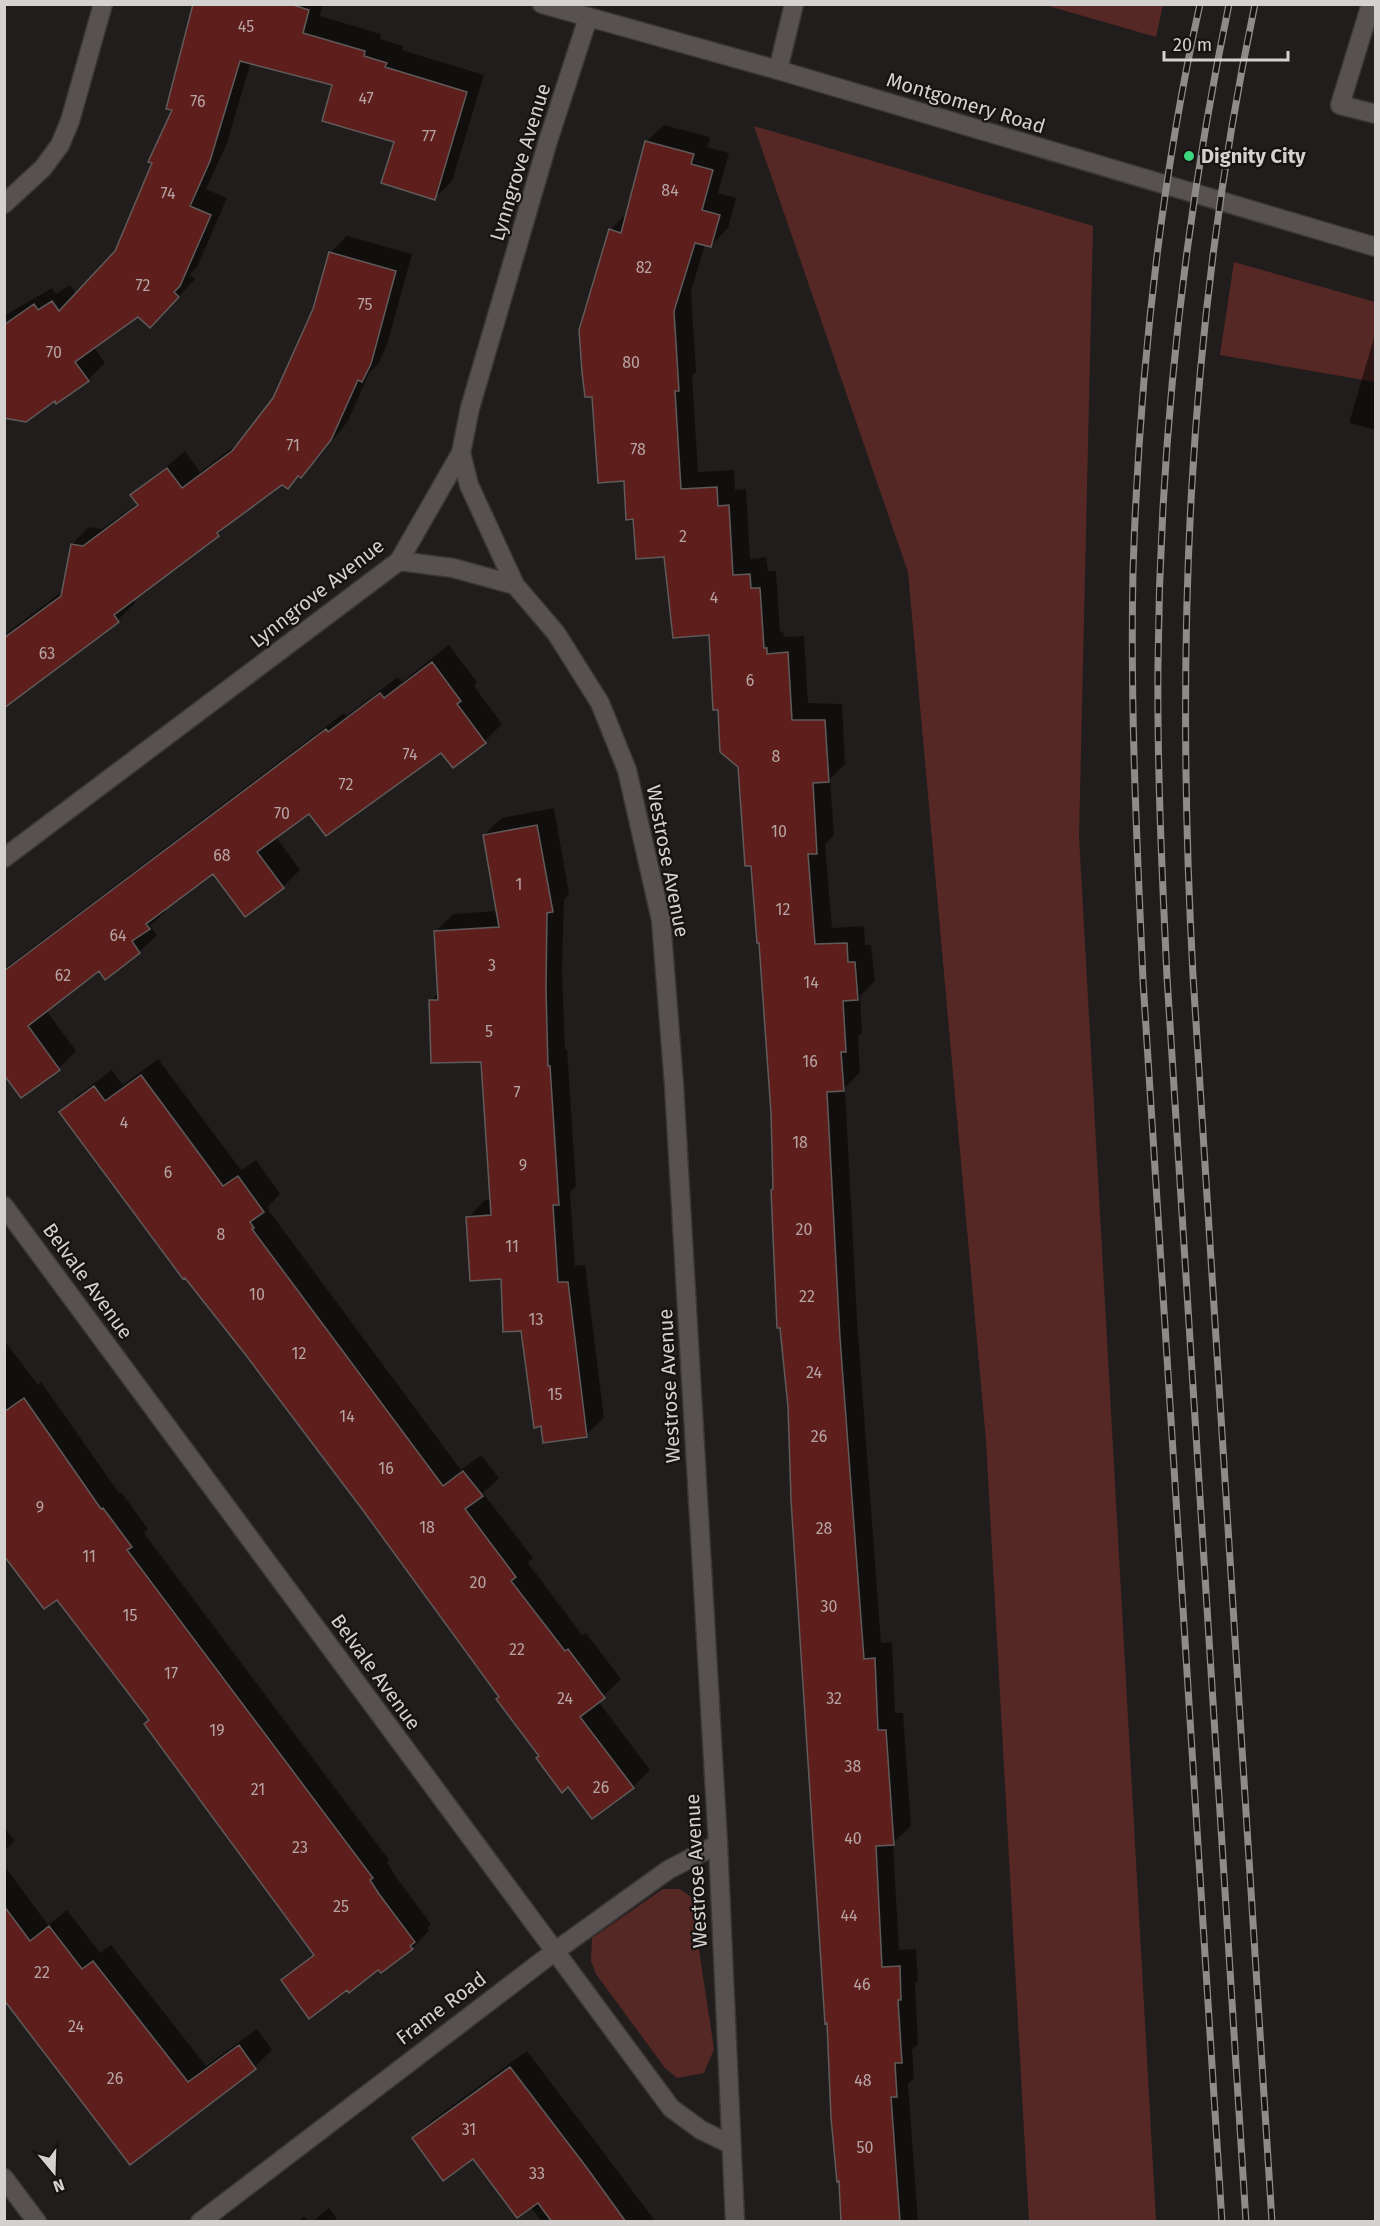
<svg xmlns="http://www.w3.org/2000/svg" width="1380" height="2226" font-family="'Fira Sans',sans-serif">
  <rect width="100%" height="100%" fill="#211d1c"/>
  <path fill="#552825" d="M 1045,5 L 1163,5 L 1156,37 Z
    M 754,126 L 1093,226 L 1079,837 L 1156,2221 L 1029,2221 L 986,1441 L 908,572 Z
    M 1234,262 L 1375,302 L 1375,382 L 1220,355 Z
    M 663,1889 L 680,1889 L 691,1897 L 714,2049 L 704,2073 L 677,2078 L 665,2068 L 596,1974 L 591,1961 L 592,1938 Z"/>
  <path fill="#0007" d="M 197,4 L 323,4 L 320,16 L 381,34 L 380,39 L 403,46 L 402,50 L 484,75 L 452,181 L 435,198 L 396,141 L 334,84 L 251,62 L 227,143 L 206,189 L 227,198 L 197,267 L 190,274 L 195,279 L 167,309 L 139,315 L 94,347 L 105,363 L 88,380 L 26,421 L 4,417 L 4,316 L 52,288 L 56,294 L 70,285 L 76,294 L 116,252 L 174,110 Z
    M 664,125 L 710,137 L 707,147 L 729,153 L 718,193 L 736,198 L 728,228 L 711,246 L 705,244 L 691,292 L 696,372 L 692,376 L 698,472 L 734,470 L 735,490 L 746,489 L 750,559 L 766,557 L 768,571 L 776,571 L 780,632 L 783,631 L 784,637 L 804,636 L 808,703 L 842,704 L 845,764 L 830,779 L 834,835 L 825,844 L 832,928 L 864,926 L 865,945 L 871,945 L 875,981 L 860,996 L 862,1033 L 858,1037 L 860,1072 L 845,1088 L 857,1320 L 881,1643 L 892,1642 L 895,1713 L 903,1713 L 911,1826 L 893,1843 L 899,1950 L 916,1949 L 918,1981 L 915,1984 L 918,2044 L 912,2050 L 914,2078 L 908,2084 L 918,2222 L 843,2222 L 761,941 L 752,864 L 740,766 L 719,708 L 710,634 L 666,555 L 610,230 L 628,212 L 646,142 Z
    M 347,236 L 412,254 L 387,345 L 379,363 L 369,373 L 348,421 L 318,459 L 288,487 L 283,483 L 235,518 L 218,535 L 132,599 L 135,603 L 118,620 L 4,707 L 4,635 L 63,591 L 72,544 L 89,527 L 102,529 L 138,503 L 132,496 L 185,451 L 200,472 L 241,441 L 274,399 L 314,310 L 330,253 Z
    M 1376,331 L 1376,430 L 1349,423 Z
    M 449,645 L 477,682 L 474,686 L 502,724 L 485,741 L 442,751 L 309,812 L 276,837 L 300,870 L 283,887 L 214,872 L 164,909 L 166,911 L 150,926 L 157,935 L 139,952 L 106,978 L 99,969 L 46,1010 L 76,1051 L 59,1068 L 22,1096 L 4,1073 L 4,969 L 344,713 L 346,716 L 398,677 L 402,682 Z
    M 554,808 L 569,894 L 564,899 L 562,970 L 565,1050 L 567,1049 L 576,1186 L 570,1192 L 575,1266 L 585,1265 L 604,1418 L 586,1435 L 523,1330 L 502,1277 L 468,1218 L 485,1200 L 492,1200 L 482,1060 L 431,1001 L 439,992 L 436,931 L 453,914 L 497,911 L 484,835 L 502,818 Z
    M 158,1059 L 241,1170 L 256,1160 L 280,1194 L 268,1206 L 269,1211 L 461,1470 L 481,1455 L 499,1478 L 483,1493 L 533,1558 L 528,1563 L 582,1635 L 586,1633 L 621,1679 L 598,1701 L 650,1770 L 633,1787 L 568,1785 L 541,1756 L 501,1696 L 279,1396 L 61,1112 L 78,1095 L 112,1070 L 123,1085 Z
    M 4,1340 L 38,1385 L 41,1382 L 119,1493 L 121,1492 L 148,1529 L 144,1533 L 389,1860 L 387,1862 L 396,1877 L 431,1924 L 427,1928 L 429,1931 L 412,1948 L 347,1987 L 283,1980 L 314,1953 L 150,1720 L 57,1597 L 4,1549 Z
    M 4,1827 L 15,1841 L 4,1851 Z
    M 4,1865 L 48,1925 L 67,1910 L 100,1953 L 111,1945 L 206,2066 L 257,2029 L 272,2050 L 255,2067 L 130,2163 L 4,2000 Z
    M 527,2051 L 656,2222 L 542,2222 L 530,2206 L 473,2157 L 414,2138 L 431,2121 Z
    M 329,2208 L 339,2222 L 312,2222 Z
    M 304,2216 L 308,2222 L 297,2222 Z"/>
  <path fill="#5e1e1b" stroke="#605b5b" stroke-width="1.5" d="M 193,4 L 290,4 L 309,10 L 303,33 L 365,51 L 364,56 L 387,63 L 385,67 L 467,92 L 435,200 L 381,183 L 394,142 L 322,121 L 332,85 L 240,61 L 210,161 L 190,206 L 211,215 L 180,286 L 174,292 L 179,297 L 150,328 L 138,317 L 75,362 L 89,381 L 56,404 L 55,401 L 26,422 L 4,418 L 4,325 L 34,304 L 38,310 L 52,301 L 59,311 L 115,251 L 152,163 L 148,162 L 172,110 L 166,109 Z
    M 645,141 L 694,154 L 691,164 L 713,170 L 702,210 L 720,215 L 711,247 L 695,243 L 674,311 L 679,391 L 675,391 L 681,489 L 717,487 L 718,506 L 729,505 L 733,575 L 750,574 L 751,588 L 760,588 L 764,648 L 767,648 L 767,654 L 788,652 L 792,720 L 825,720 L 829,782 L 813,783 L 817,854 L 808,854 L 815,944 L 847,943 L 848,962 L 855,962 L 858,1000 L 843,1001 L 846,1052 L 841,1052 L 844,1091 L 827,1092 L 840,1338 L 864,1659 L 875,1658 L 878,1730 L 886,1730 L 894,1845 L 876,1846 L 882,1967 L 900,1966 L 901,2000 L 898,2000 L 902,2063 L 895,2063 L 897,2097 L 891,2097 L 900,2222 L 841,2222 L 839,2181 L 837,2182 L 831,2118 L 827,2023 L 825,2024 L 791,1500 L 788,1407 L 780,1328 L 777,1328 L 771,1190 L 773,1189 L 771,1113 L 759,943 L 757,943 L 751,866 L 745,866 L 738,767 L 720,752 L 718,710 L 713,710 L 709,635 L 673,638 L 664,557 L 636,559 L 633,519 L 626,520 L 624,481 L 598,483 L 592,397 L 585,397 L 582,372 L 579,330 L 609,229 L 621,233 Z
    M 329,252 L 396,271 L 371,364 L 362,382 L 358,380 L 331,440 L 301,478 L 298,476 L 288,489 L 282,485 L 217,533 L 219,536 L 114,615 L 119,622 L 4,708 L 4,638 L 61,596 L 71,544 L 83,546 L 138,505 L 130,495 L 167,468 L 182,488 L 232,451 L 273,398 L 313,309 Z
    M 432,662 L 461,701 L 457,704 L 486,743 L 453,768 L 441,753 L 326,836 L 309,814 L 257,852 L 284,888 L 245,917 L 213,874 L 146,924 L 150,929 L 132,941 L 140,953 L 105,980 L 99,971 L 28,1026 L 60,1070 L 21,1098 L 4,1075 L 4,971 L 326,729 L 328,732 L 380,693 L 384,698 Z
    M 537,825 L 553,912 L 547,913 L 546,989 L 548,1066 L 550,1066 L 559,1205 L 553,1205 L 558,1282 L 568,1282 L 587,1437 L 543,1443 L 541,1426 L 534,1428 L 521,1331 L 503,1332 L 501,1279 L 470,1281 L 466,1217 L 491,1215 L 481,1062 L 431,1063 L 429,1000 L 438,1000 L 434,931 L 499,927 L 483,835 Z
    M 141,1075 L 223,1186 L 238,1176 L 264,1212 L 250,1222 L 254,1228 L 252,1229 L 443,1486 L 463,1471 L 483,1496 L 465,1509 L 516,1577 L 511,1581 L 565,1651 L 568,1649 L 605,1698 L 580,1717 L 634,1788 L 592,1819 L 568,1787 L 562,1793 L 536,1758 L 539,1756 L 496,1699 L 499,1697 L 362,1509 L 245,1354 L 185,1278 L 183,1279 L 59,1112 L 94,1086 L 105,1101 Z
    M 24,1398 L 101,1509 L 103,1508 L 132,1547 L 127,1550 L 373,1878 L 370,1880 L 379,1894 L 415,1942 L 410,1946 L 413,1949 L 381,1973 L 378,1970 L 349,1993 L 347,1990 L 309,2019 L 281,1980 L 314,1955 L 144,1724 L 149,1720 L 57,1600 L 44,1609 L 4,1556 L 4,1412 Z
    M 4,1906 L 30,1941 L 49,1926 L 82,1969 L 93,1961 L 188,2082 L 239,2045 L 256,2069 L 130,2165 L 4,2000 Z
    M 510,2067 L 587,2168 L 626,2222 L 552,2222 L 538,2203 L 517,2218 L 473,2159 L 443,2181 L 412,2138 Z"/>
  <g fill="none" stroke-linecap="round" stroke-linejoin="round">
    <g stroke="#3a3737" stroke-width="21">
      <path id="minor" d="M 542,4 L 778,70 L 1376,247
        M 1371,4 L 1340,105 L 1376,114
        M 778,70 L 794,4
        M 4,204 L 43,168 L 60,145 L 70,121 L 103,4
        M 461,453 L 469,485 L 515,585 L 556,633 L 600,703 L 627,770 L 661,920 L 674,1085 L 718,1844 L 735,2222
        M 399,561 L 453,568 L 515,585
        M 4,858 L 399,561 L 461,453 L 470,408 L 548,141 L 588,18
        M 4,1206 L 671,2108 L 701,2130 L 730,2144
        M 4,2178 L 37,2222
        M 200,2222 L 554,1952 L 668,1870 L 718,1844"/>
    </g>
    <use href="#minor" stroke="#575251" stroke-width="18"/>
    <g stroke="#8e8b8b" stroke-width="7">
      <path id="rail" d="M 1200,4 C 1159,189 1139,382 1133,571 C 1130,708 1137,844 1143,980 L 1222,2222
        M 1229,4 C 1184,221 1160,442 1158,663 C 1157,768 1162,873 1167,977 L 1246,2222
        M 1255,4 C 1187,329 1175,645 1193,975 L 1272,2222"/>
    </g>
    <use href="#rail" stroke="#181313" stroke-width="4.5" stroke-dasharray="14" stroke-linecap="butt"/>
  </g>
  <circle fill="#3cd77e" stroke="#181313" stroke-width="2" cx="1189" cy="156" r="6"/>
  <g text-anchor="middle" stroke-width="4.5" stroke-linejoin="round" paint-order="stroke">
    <g font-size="16" fill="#b6a4a4">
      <text x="246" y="32">45</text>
      <text x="366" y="104">47</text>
      <text x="198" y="107">76</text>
      <text x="429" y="142">77</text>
      <text x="670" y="196">84</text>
      <text x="168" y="199">74</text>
      <text x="644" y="273">82</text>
      <text x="143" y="291">72</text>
      <text x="365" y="310">75</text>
      <text x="54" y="358">70</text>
      <text x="631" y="368">80</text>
      <text x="293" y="451">71</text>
      <text x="638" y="455">78</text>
      <text x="683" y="542">2</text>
      <text x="714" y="603">4</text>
      <text x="47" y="659">63</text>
      <text x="750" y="686">6</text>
      <text x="410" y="760">74</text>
      <text x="776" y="762">8</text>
      <text x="346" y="790">72</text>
      <text x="282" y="819">70</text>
      <text x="779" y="837">10</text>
      <text x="222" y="861">68</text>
      <text x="519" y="890">1</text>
      <text x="783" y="915">12</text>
      <text x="118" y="941">64</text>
      <text x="492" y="971">3</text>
      <text x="63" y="981">62</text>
      <text x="811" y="988">14</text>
      <text x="489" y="1037">5</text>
      <text x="810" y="1067">16</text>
      <text x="517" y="1098">7</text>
      <text x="124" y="1128">4</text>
      <text x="800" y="1148">18</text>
      <text x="523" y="1171">9</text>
      <text x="168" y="1178">6</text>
      <text x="804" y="1235">20</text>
      <text x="221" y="1240">8</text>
      <text x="512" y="1252">11</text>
      <text x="257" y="1300">10</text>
      <text x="807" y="1302">22</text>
      <text x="536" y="1325">13</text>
      <text x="299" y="1359">12</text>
      <text x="814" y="1378">24</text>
      <text x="555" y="1400">15</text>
      <text x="347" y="1422">14</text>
      <text x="819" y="1442">26</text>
      <text x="386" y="1474">16</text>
      <text x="40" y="1513">9</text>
      <text x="427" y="1533">18</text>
      <text x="824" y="1534">28</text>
      <text x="89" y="1562">11</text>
      <text x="478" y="1588">20</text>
      <text x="829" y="1612">30</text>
      <text x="130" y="1621">15</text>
      <text x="517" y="1655">22</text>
      <text x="171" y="1679">17</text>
      <text x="565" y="1704">24</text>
      <text x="834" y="1704">32</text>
      <text x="217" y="1736">19</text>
      <text x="853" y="1772">38</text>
      <text x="601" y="1793">26</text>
      <text x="258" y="1795">21</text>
      <text x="853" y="1844">40</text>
      <text x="300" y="1853">23</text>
      <text x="341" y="1912">25</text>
      <text x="849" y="1921">44</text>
      <text x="42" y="1978">22</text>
      <text x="862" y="1990">46</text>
      <text x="76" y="2032">24</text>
      <text x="115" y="2084">26</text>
      <text x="863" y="2086">48</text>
      <text x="469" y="2135">31</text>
      <text x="865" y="2153">50</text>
      <text x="537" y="2179">33</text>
    </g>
    <g font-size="20" fill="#d4d1d1" stroke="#181313">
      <text transform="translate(966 103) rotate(17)" y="7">Montgomery Road</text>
      <text transform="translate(520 162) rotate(-73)" y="7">Lynngrove Avenue</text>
      <text transform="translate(317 593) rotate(-38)" y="7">Lynngrove Avenue</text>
      <text transform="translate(668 861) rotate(79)" y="7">Westrose Avenue</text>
      <text transform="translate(88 1281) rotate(54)" y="7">Belvale Avenue</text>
      <text transform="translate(669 1386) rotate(-93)" y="7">Westrose Avenue</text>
      <text transform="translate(376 1672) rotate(54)" y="7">Belvale Avenue</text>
      <text transform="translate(696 1871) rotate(-93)" y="7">Westrose Avenue</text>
      <text transform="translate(441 2008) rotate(-37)" y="7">Frame Road</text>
    </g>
    <g font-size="20" font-weight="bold" fill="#d4d1d1" stroke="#181313" text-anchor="start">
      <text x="1201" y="163">Dignity City</text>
    </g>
  </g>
  <rect width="1380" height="2226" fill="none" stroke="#d4d1d1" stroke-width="12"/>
  <g transform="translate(54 2172) rotate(161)" stroke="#181313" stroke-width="4.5" paint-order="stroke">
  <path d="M0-4.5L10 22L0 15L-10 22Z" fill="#d4d1d1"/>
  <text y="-9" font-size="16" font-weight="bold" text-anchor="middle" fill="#d4d1d1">N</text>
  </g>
  <path d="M1164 51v9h124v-9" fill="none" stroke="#d4d1d1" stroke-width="3"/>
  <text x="1173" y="51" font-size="18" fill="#d4d1d1" stroke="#181313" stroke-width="4.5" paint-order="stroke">20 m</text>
</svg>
